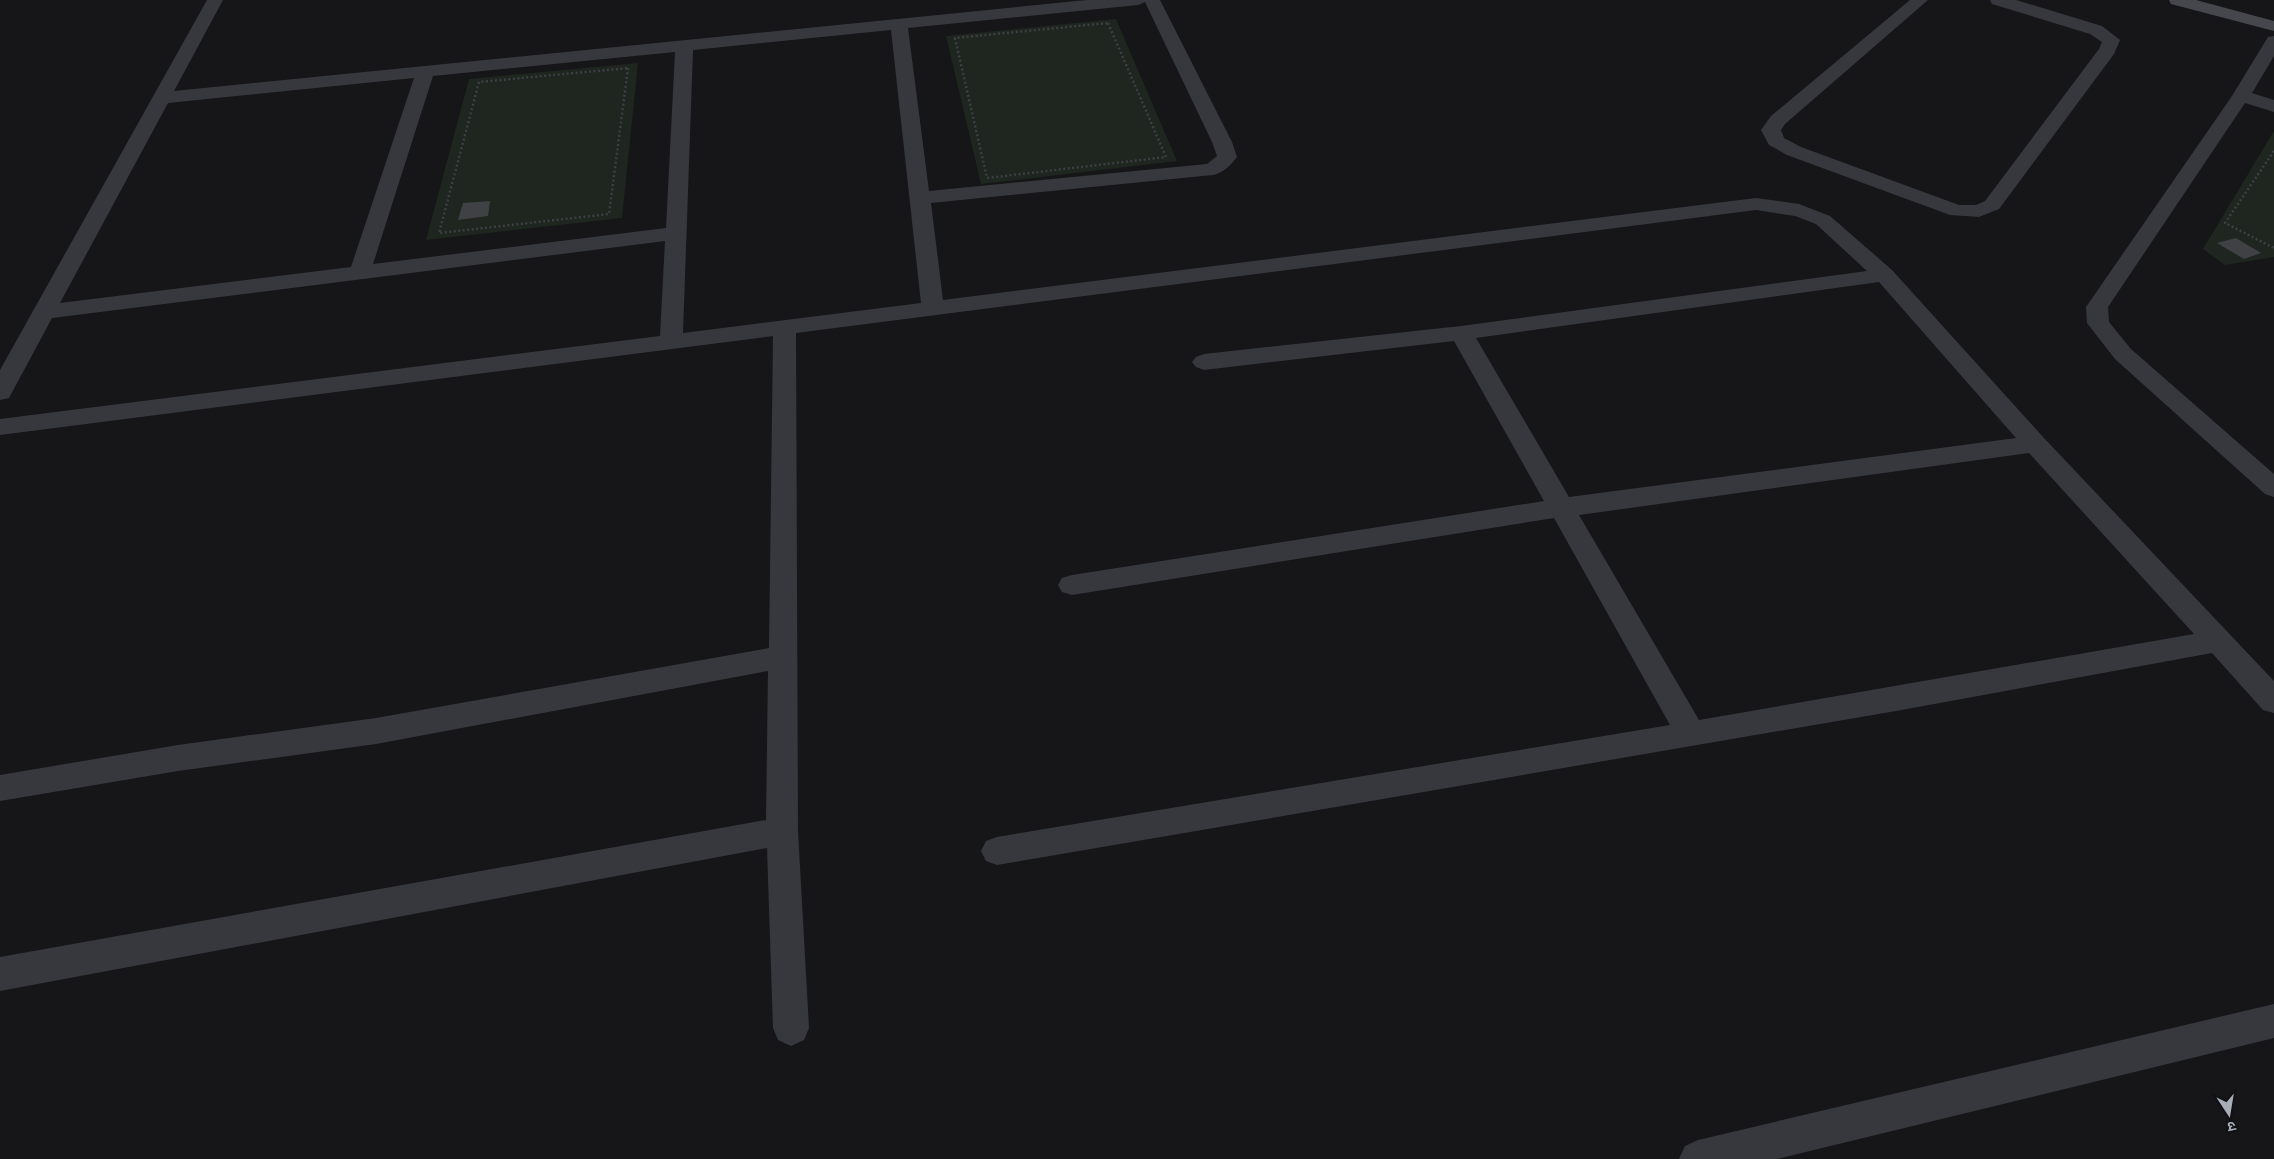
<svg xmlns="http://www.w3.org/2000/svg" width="2274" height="1159" font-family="Commissioner,'Noto Sans Devanagari',sans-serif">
  <rect width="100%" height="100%" fill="#161618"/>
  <path fill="#1e261f" d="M 1116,19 L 1177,161 L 981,184 L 946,36 Z
    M 638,63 L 622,218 L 426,240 L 469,79 Z
    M 2274,131 L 2274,257 L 2225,265 L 2203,249 Z"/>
  <path fill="#404145" d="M 490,201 L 488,216 L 458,220 L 463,203 Z
    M 2236,238 L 2261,253 L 2244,259 L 2217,243 Z"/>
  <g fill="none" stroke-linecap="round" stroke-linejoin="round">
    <path stroke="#3d3f44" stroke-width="2.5" stroke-dasharray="2 2.5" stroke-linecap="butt" d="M 1108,23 L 1166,157 L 987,178 L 955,38 Z
      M 628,68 L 609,214 L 439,233 L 479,82 Z
      M 2274,151 L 2225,223 L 2274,248"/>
    <path fill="#37383d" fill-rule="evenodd" d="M 207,0 L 223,0 L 174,91 L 1087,0 L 1160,0 L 1232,142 L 1237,157 C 1231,165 1223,173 1213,175 L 931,203 L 943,300 L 1756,198 L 1799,204 L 1830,216 L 1892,270 L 2044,438 L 2274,681 L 2274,713 L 2263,710 L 2212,653 L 1896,711 L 997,865 L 986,861 L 981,851 L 986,841 L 997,837 L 1670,725 L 1554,518 L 1072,595 L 1062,592 L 1058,585 L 1062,578 L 1072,575 L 1544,501 L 1454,341 L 1204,370 L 1196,367 L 1192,362 L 1196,357 L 1204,354 L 1461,326 L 1867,271 L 1816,224 L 1795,216 L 1756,210 L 796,333 L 798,831 L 809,1028 L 804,1040 L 791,1046 L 778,1040 L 773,1028 L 767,848 L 0,991 L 0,957 L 766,820 L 768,671 L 376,744 L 178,771 L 0,801 L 0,775 L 178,745 L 376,718 L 769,648 L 773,336 L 0,435 L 0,419 L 660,336 L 665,241 L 52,318 L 9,398 L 0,400 L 0,370 ZM 1145,2 L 1212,142 L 1217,156 L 1207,164 L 929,191 L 908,28 L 1138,5 ZM 891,30 L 921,303 L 683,333 L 693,50 ZM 675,52 L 666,228 L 373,264 L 433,76 ZM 414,78 L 351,267 L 60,303 L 168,103 ZM 1879,282 L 2016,438 L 1569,497 L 1476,338 ZM 2029,453 L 2194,634 L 1699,720 L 1579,515 Z
      M 1910,0 L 1928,0 L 1785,124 L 1781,130 L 1784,138 L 1801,147 L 1959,205 L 1976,205 L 1985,201 L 2099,49 L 2102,42 L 2090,34 L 1992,4 L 1990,0 L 2016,0 L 2102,26 L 2120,40 L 2114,54 L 1999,209 L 1979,217 L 1950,215 L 1787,155 L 1769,145 L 1761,130 L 1771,116 Z
      M 2274,36 L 2274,56 L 2252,93 L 2274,100 L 2274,112 L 2245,103 L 2108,307 L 2109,322 L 2131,349 L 2274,474 L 2274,497 L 2265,494 L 2115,359 L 2087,323 L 2086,307 L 2232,96 L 2268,37 Z
      M 2274,1004 L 2274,1038 L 1777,1159 L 1679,1159 L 1685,1146 L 1698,1140 Z"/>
    <path fill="#45474d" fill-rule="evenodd" d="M 2169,0 L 2196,0 L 2274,21 L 2274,31 L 2171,4 Z"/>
  </g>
  <g transform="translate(2229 1114) rotate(168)" stroke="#111113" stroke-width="4" paint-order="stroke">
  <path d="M0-4L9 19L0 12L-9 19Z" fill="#a8adb8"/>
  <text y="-8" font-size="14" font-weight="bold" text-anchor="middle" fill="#a8adb8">उ</text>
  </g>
</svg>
